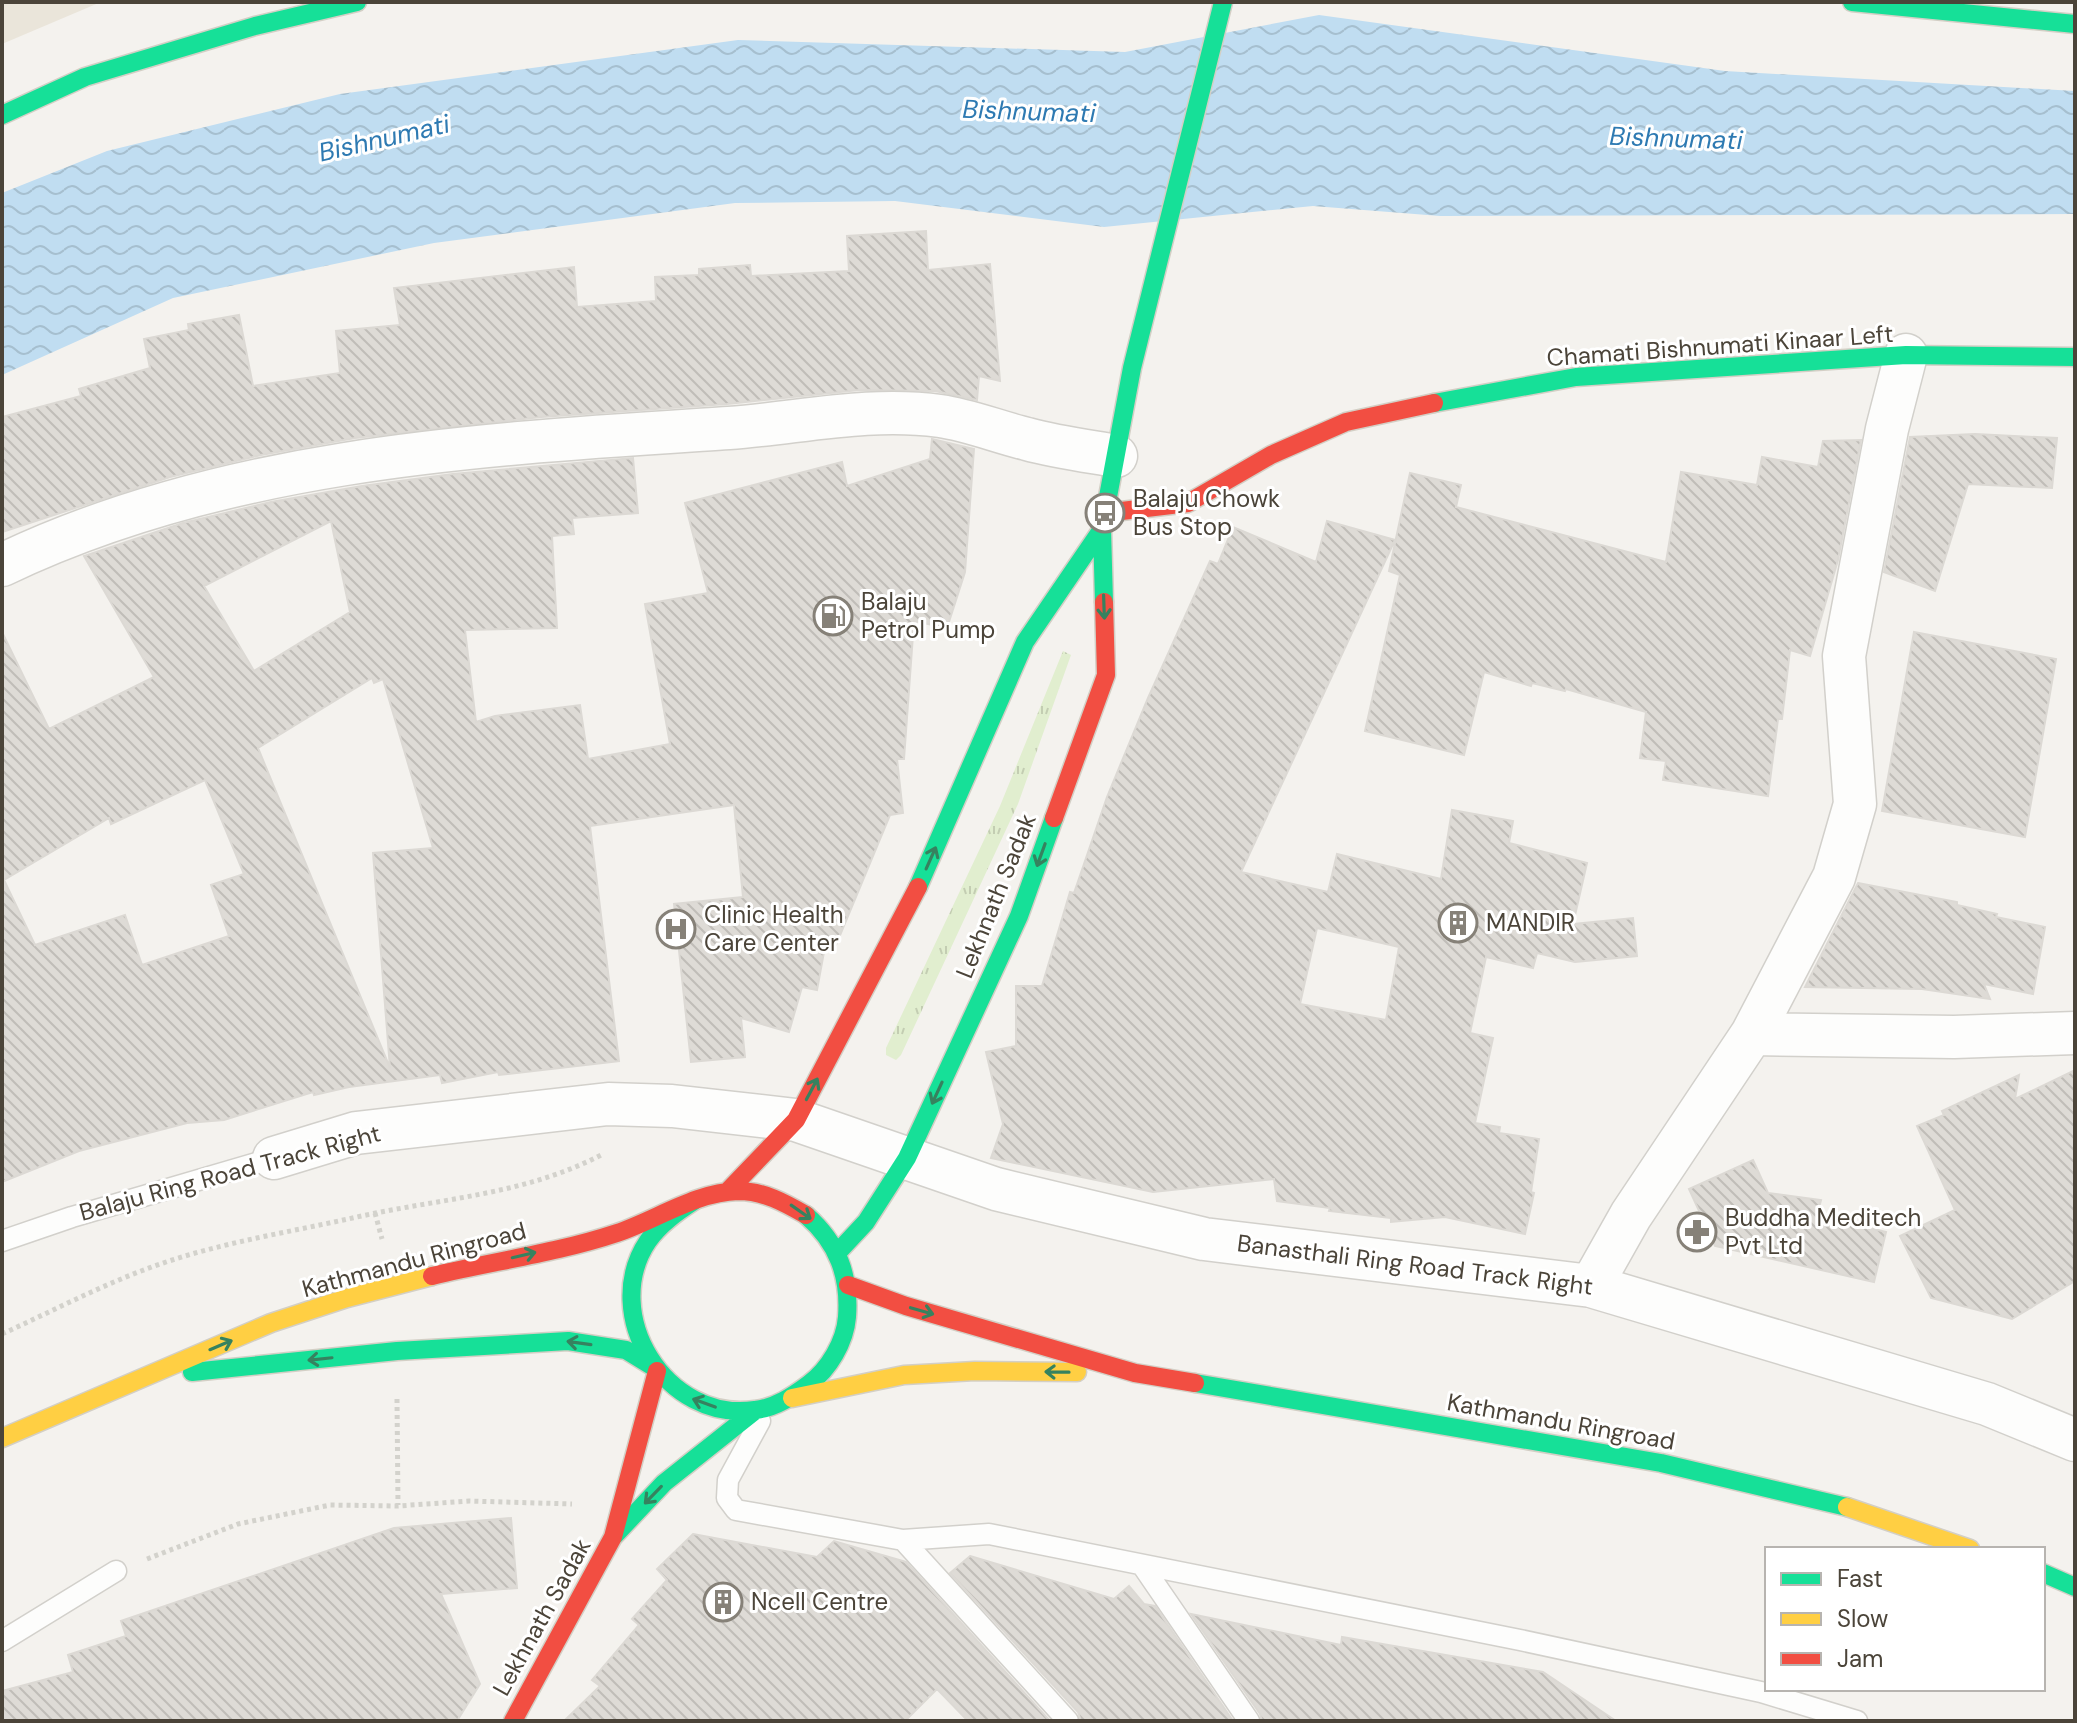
<svg xmlns="http://www.w3.org/2000/svg" width="2077" height="1723" font-family="'DM Sans',sans-serif">
  <defs>
    <pattern id="grass-tufts" width="24" height="20" patternUnits="userSpaceOnUse" patternTransform="scale(2)"><rect width="24" height="20" fill="#e1eecf"/><path d="M3 7l-1-3M5 7V3M7 7l1-3M15 17l-1-3M17 17v-4M19 17l1-3" fill="none" stroke="#c3cdb2"/></pattern>
    <pattern id="water-waves" width="16" height="10" patternUnits="userSpaceOnUse" patternTransform="scale(2)"><rect width="16" height="10" fill="#c0ddf1"/><path d="M0 5q4-4 8 0t8 0" fill="none" stroke="#a6bfcf"/></pattern>
    <pattern id="building-back-hatch" width="6" height="6" patternUnits="userSpaceOnUse" patternTransform="scale(2)"><rect width="6" height="6" fill="#dedbd6"/><path d="M-1 5l2 2M0 0l6 6M5-1l2 2" fill="none" stroke="#c0bdb8"/></pattern>
  </defs>
  <rect width="100%" height="100%" fill="#f4f2ee"/>
  <path fill="#eae5da" d="M 2,2 L 101,2 L 2,44 Z"/>
  <path fill="url(#grass-tufts)" d="M 1063,651 L 1071,655 L 1018,804 L 901,1055 L 896,1060 L 886,1055 L 886,1048 L 1000,806 Z"/>
  <path fill="url(#water-waves)" d="M 1319,15 L 1725,71 L 2075,91 L 2075,214 L 1440,216 L 1313,206 L 1104,227 L 895,201 L 735,203 L 434,243 L 173,298 L 2,375 L 2,193 L 107,151 L 340,94 L 738,40 L 1125,52 Z"/>
  <path fill="url(#building-back-hatch)" stroke="#dcd9d4" stroke-width="2" fill-rule="evenodd" d="M 926,231 L 928,270 L 990,264 L 1000,381 L 979,376 L 977,400 L 935,391 L 859,390 L 727,404 L 541,417 L 355,438 L 261,455 L 170,477 L 2,532 L 2,417 L 81,396 L 79,389 L 150,368 L 144,339 L 189,330 L 188,324 L 239,315 L 253,386 L 340,373 L 336,331 L 400,325 L 394,288 L 574,267 L 577,307 L 656,301 L 655,277 L 699,275 L 699,269 L 750,265 L 751,276 L 849,271 L 847,236 Z
    M 1975,434 L 2057,438 L 2052,488 L 1968,484 L 1935,591 L 1884,572 L 1910,437 Z
    M 932,439 L 974,449 L 965,572 L 947,628 L 914,621 L 904,759 L 897,759 L 903,813 L 890,815 L 836,945 L 826,941 L 817,990 L 802,987 L 789,1032 L 741,1018 L 745,1057 L 691,1062 L 674,904 L 743,897 L 734,805 L 590,826 L 619,1061 L 499,1075 L 498,1072 L 442,1083 L 440,1075 L 349,1087 L 314,1095 L 313,1092 L 224,1120 L 187,1123 L 79,1151 L 2,1182 L 2,632 L 49,729 L 154,677 L 84,556 L 183,523 L 271,502 L 362,486 L 453,474 L 633,458 L 638,513 L 572,518 L 574,534 L 552,536 L 557,628 L 465,630 L 476,722 L 495,716 L 580,705 L 588,759 L 670,744 L 645,604 L 708,593 L 685,503 L 842,462 L 847,486 L 930,459 ZM 331,521 L 350,612 L 254,671 L 204,586 ZM 372,678 L 374,683 L 383,679 L 433,848 L 373,853 L 390,1068 L 258,748 ZM 205,780 L 244,874 L 211,885 L 229,936 L 142,965 L 125,915 L 35,945 L 4,880 L 109,818 L 111,824 Z
    M 1861,440 L 1838,560 L 1810,656 L 1790,650 L 1782,719 L 1778,719 L 1768,796 L 1663,780 L 1666,761 L 1640,758 L 1646,712 L 1566,689 L 1565,691 L 1532,683 L 1531,686 L 1484,672 L 1464,755 L 1365,731 L 1400,575 L 1389,571 L 1410,473 L 1461,485 L 1456,507 L 1666,562 L 1681,472 L 1757,485 L 1762,457 L 1818,467 L 1823,441 Z
    M 1327,521 L 1395,540 L 1241,872 L 1328,892 L 1337,854 L 1441,879 L 1452,810 L 1513,821 L 1509,843 L 1587,863 L 1573,924 L 1633,918 L 1637,956 L 1575,962 L 1537,953 L 1533,968 L 1486,957 L 1470,1033 L 1493,1038 L 1475,1123 L 1500,1127 L 1499,1133 L 1539,1139 L 1531,1192 L 1534,1193 L 1525,1234 L 1445,1217 L 1391,1222 L 1391,1218 L 1329,1211 L 1330,1208 L 1277,1201 L 1274,1179 L 1153,1192 L 991,1158 L 1003,1124 L 986,1052 L 1016,1046 L 1016,986 L 1042,986 L 1070,892 L 1074,893 L 1107,797 L 1148,698 L 1210,561 L 1218,564 L 1233,527 L 1316,562 ZM 1317,928 L 1399,947 L 1386,1020 L 1300,1004 Z
    M 1914,632 L 2056,659 L 2025,837 L 1882,811 Z
    M 1858,883 L 1957,902 L 1957,905 L 1997,914 L 1996,917 L 2045,927 L 2033,994 L 1984,984 L 1990,999 L 1922,989 L 1805,987 Z
    M 2075,1070 L 2075,1281 L 2012,1319 L 1931,1298 L 1900,1236 L 1955,1210 L 1917,1126 L 1944,1115 L 1942,1111 L 2019,1075 L 2015,1099 Z
    M 1753,1160 L 1768,1193 L 1821,1200 L 1817,1215 L 1886,1232 L 1874,1282 L 1715,1246 L 1689,1189 Z
    M 511,1518 L 517,1588 L 441,1594 L 480,1684 L 457,1721 L 2,1721 L 2,1691 L 73,1672 L 68,1655 L 126,1636 L 121,1621 L 394,1528 Z
    M 693,1534 L 817,1557 L 834,1541 L 906,1562 L 1050,1721 L 968,1721 L 937,1689 L 905,1721 L 564,1721 L 600,1686 L 592,1680 L 639,1625 L 632,1619 L 667,1580 L 657,1569 Z
    M 970,1556 L 1114,1599 L 1129,1586 L 1144,1604 L 1155,1606 L 1233,1721 L 1081,1721 L 1078,1712 L 950,1573 Z
    M 1191,1614 L 1341,1645 L 1342,1637 L 1543,1672 L 1616,1721 L 1262,1721 L 1260,1714 Z"/>
  <g fill="none" stroke-linecap="round" stroke-linejoin="round">
    <g stroke="#d2d0cb" stroke-width="23">
      <path id="lane" d="M 2,1241 L 72,1217 L 274,1158
        M 760,1421 L 728,1480 L 727,1498 L 736,1510 L 903,1540 L 1068,1721
        M 903,1540 L 989,1534 L 1520,1640 L 1761,1692 L 1857,1721
        M 1142,1565 L 1249,1721
        M 2,1641 L 116,1571"/>
    </g>
    <g stroke="#d2d0cb" stroke-width="45">
      <path id="street" d="M 2,565 C 227,457 484,444 729,428 C 799,423 869,406 940,416 C 969,420 998,432 1027,439 C 1056,447 1087,451 1116,456
        M 1752,1034 L 1954,1037 L 2075,1033
        M 274,1158 L 356,1133 L 608,1104 L 672,1106 L 796,1120 L 996,1189 L 1204,1239 L 1591,1286 L 1987,1404 L 2075,1440
        M 1591,1286 L 1631,1215 L 1752,1034 L 1834,877 L 1855,804 L 1844,656 L 1887,429 L 1906,355"/>
    </g>
    <g stroke="#d3cfc5" stroke-width="21">
      <path id="fast" d="M 1852,2 L 2075,24
        M 2,115 L 85,77 L 255,26 L 357,2
        M 1434,403 L 1576,377 L 1906,355 L 2075,357
        M 1104,602 L 1102,529 L 1132,368 L 1223,2
        M 918,887 L 1025,642 L 1102,529
        M 694,1201 C 677,1212 660,1224 648,1241 C 599,1314 666,1423 755,1410 C 775,1408 793,1396 809,1384 C 829,1369 845,1342 847,1317 C 850,1276 838,1243 806,1215
        M 838,1252 L 866,1222 L 907,1158 L 1019,916 L 1054,818
        M 192,1372 L 397,1351 L 568,1341 L 626,1350 L 652,1366
        M 1195,1383 L 1661,1463 L 1847,1507
        M 615,1535 L 664,1483 L 756,1410
        M 2043,1573 L 2075,1587"/>
    </g>
    <g stroke="#d3cfc5" stroke-width="21">
      <path id="slow" d="M 792,1398 L 904,1375 L 975,1371 L 1077,1372
        M 2,1438 L 271,1323 L 347,1298 L 432,1276
        M 1847,1507 L 1970,1549"/>
    </g>
    <g stroke="#d3cfc5" stroke-width="21">
      <path id="jam" d="M 1105,513 L 1188,503 L 1271,455 L 1346,422 L 1434,403
        M 1054,818 L 1106,675 L 1104,602
        M 727,1192 L 796,1120 L 918,887
        M 432,1276 C 494,1261 557,1253 617,1233 C 656,1220 696,1192 738,1191 C 764,1191 785,1203 806,1215
        M 848,1285 L 906,1306 L 1135,1373 L 1195,1383
        M 513,1721 L 613,1537 L 657,1371"/>
    </g>
    <path stroke="#d3d2cc" stroke-width="5" stroke-dasharray="4 4" stroke-linecap="butt" d="M 375,1213 L 382,1239
      M 2,1334 C 57,1309 111,1280 169,1261 C 230,1241 295,1231 357,1217 C 442,1198 525,1195 603,1154
      M 397,1399 L 398,1505
      M 147,1559 L 238,1524 L 330,1505 L 398,1506 L 469,1501 L 572,1504"/>
    <use href="#lane" stroke="#fdfdfc" stroke-width="20"/>
    <use href="#street" stroke="#fdfdfc" stroke-width="42"/>
    <use href="#fast" stroke="#16e098" stroke-width="18"/>
    <use href="#slow" stroke="#ffcf43" stroke-width="18"/>
    <use href="#jam" stroke="#f24e42" stroke-width="18"/>
  </g>
  <defs><path id="oneway-shaft" d="M-6 0H5M1.5-3L5.5 0L1.5 3" fill="none" stroke-width="1.6" stroke-linecap="round" stroke-linejoin="round" transform="scale(2)"/></defs>
  <g stroke="#36825f">
    <use href="#oneway-shaft" transform="translate(1104 607) rotate(88)"/>
    <use href="#oneway-shaft" transform="translate(1041 855) rotate(110)"/>
    <use href="#oneway-shaft" transform="translate(931 858) rotate(-66)"/>
    <use href="#oneway-shaft" transform="translate(812 1089) rotate(-62)"/>
    <use href="#oneway-shaft" transform="translate(937 1093) rotate(115)"/>
    <use href="#oneway-shaft" transform="translate(801 1212) rotate(35)"/>
    <use href="#oneway-shaft" transform="translate(524 1255) rotate(-13)"/>
    <use href="#oneway-shaft" transform="translate(922 1311) rotate(16)"/>
    <use href="#oneway-shaft" transform="translate(579 1343) rotate(-172)"/>
    <use href="#oneway-shaft" transform="translate(221 1345) rotate(-23)"/>
    <use href="#oneway-shaft" transform="translate(320 1359) rotate(174)"/>
    <use href="#oneway-shaft" transform="translate(1057 1372) rotate(-179)"/>
    <use href="#oneway-shaft" transform="translate(704 1403) rotate(-160)"/>
    <use href="#oneway-shaft" transform="translate(653 1495) rotate(134)"/>
  </g>
  <defs>
    <g id="bus-ring" transform="scale(2)"><circle r="9.5" fill="#fff" stroke="#868178" stroke-width="1.5"/><path d="M-5-6H5V4H4V6H2V4H-2V6H-4V4H-5ZM-3.5-4V0h7V-4ZM-3.5 1.2v1.5H-2V1.2ZM2 1.2v1.5H3.5V1.2Z" fill="#868178"/></g>
    <g id="fuel-ring" transform="scale(2)"><circle r="9.5" fill="#fff" stroke="#868178" stroke-width="1.5"/><path d="M-5.5-6h7V0h2V4h1.3V-2.5L3-4.5l.8-.8L6-3V5H2.5V1h-1V6h-7ZM-4.2-4.7v3.2H.2V-4.7Z" fill="#868178"/></g>
    <g id="building-ring" transform="scale(2)"><circle r="9.5" fill="#fff" stroke="#868178" stroke-width="1.5"/><path d="M-4-6H4V6H1V3H-1V6H-4ZM-2.5-4.3h1.7v1.8h-1.7ZM.8-4.3h1.7v1.8H.8ZM-2.5-1h1.7V.8h-1.7ZM.8-1h1.7V.8H.8Z" fill="#868178"/></g>
    <g id="hospital-ring" transform="scale(2)"><circle r="9.5" fill="#fff" stroke="#868178" stroke-width="1.5"/><path d="M-5-5h3v3.5h4V-5h3V5h-3V1.5h-4V5h-3Z" fill="#868178"/></g>
    <g id="pharmacy-ring" transform="scale(2)"><circle r="9.5" fill="#fff" stroke="#868178" stroke-width="1.5"/><path d="M-2-6h4v4h4v4h-4v4h-4v-4h-4v-4h4Z" fill="#868178"/></g>
  </defs>
  <g fill-rule="evenodd">
    <use href="#bus-ring" x="1105" y="513"/>
    <use href="#fuel-ring" x="833" y="616"/>
    <use href="#building-ring" x="1458" y="923"/>
    <use href="#hospital-ring" x="676" y="929"/>
    <use href="#pharmacy-ring" x="1697" y="1232"/>
    <use href="#building-ring" x="723" y="1602"/>
  </g>
  <g text-anchor="middle" stroke-width="6" stroke-linejoin="round" paint-order="stroke">
    <g font-size="24" fill="#4b4439" stroke="#fff">
      <text transform="translate(1720 346) rotate(-4)" y="8">Chamati Bishnumati Kinaar Left</text>
      <text transform="translate(996 896) rotate(-68)" y="8">Lekhnath Sadak</text>
      <text transform="translate(230 1173) rotate(-15)" y="8">Balaju Ring Road Track Right</text>
      <text transform="translate(414 1260) rotate(-15)" y="8">Kathmandu Ringroad</text>
      <text transform="translate(1415 1265) rotate(7)" y="8">Banasthali Ring Road Track Right</text>
      <text transform="translate(1561 1422) rotate(10)" y="8">Kathmandu Ringroad</text>
      <text transform="translate(542 1617) rotate(-61)" y="8">Lekhnath Sadak</text>
    </g>
    <g font-size="24" fill="#4b4439" stroke="#fff" text-anchor="start">
      <text x="1133" y="507">Balaju Chowk<tspan x="1133" dy="28">Bus Stop</tspan></text>
      <text x="861" y="610">Balaju<tspan x="861" dy="28">Petrol Pump</tspan></text>
      <text x="704" y="923">Clinic Health<tspan x="704" dy="28">Care Center</tspan></text>
      <text x="1486" y="931">MANDIR</text>
      <text x="1725" y="1226">Buddha Meditech<tspan x="1725" dy="28">Pvt Ltd</tspan></text>
      <text x="751" y="1610">Ncell Centre</text>
    </g>
    <g font-size="26" font-style="italic" fill="#2e7ab2" stroke="#fff">
      <text transform="translate(1029 111) rotate(2)" y="9">Bishnumati</text>
      <text transform="translate(384 138) rotate(-13)" y="9">Bishnumati</text>
      <text transform="translate(1676 138) rotate(2)" y="9">Bishnumati</text>
    </g>
  </g>
  <rect width="2077" height="1723" fill="none" stroke="#4b4439" stroke-width="8"/>
  <rect x="1765" y="1547" width="280" height="144" fill="#ffffff" stroke="#b7b4b0" stroke-width="2"/>
  <rect x="1781" y="1573" width="40" height="12" fill="#16e098" stroke="#b7b4b0" stroke-width="2"/>
  <text x="1837" y="1587" font-size="24" fill="#4b4439">Fast</text>
  <rect x="1781" y="1613" width="40" height="12" fill="#ffcf43" stroke="#b7b4b0" stroke-width="2"/>
  <text x="1837" y="1627" font-size="24" fill="#4b4439">Slow</text>
  <rect x="1781" y="1653" width="40" height="12" fill="#f24e42" stroke="#b7b4b0" stroke-width="2"/>
  <text x="1837" y="1667" font-size="24" fill="#4b4439">Jam</text>
</svg>
